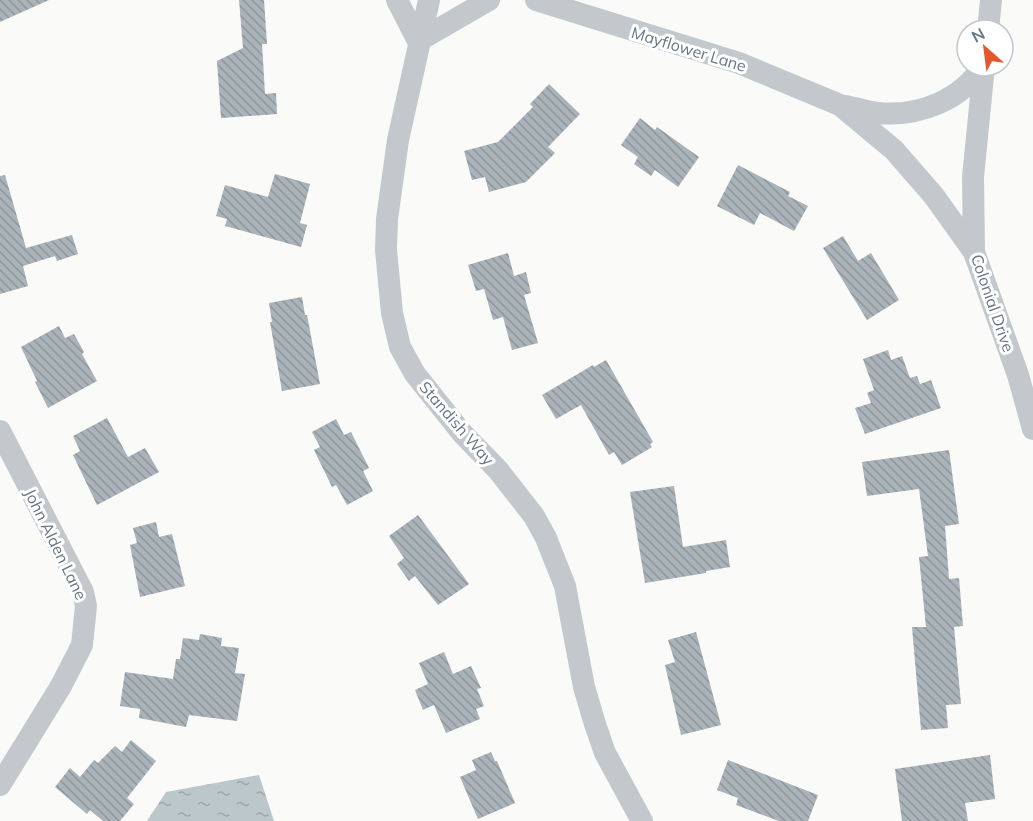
<svg xmlns="http://www.w3.org/2000/svg" width="1033" height="821" font-family="Mulish,sans-serif">
  <defs>
    <pattern id="water-ripples" width="26" height="14" patternUnits="userSpaceOnUse" patternTransform="scale(1.5)"><rect width="26" height="14" fill="#bbc7cb"/><path d="M2 4q2-2 4 0t4 0M15 11q2-2 4 0t4 0" fill="none" stroke="#9ca6aa"/></pattern>
    <pattern id="building-back-hatch" width="6" height="6" patternUnits="userSpaceOnUse" patternTransform="scale(1.5)"><rect width="6" height="6" fill="#aab3b9"/><path d="M-1 5l2 2M0 0l6 6M5-1l2 2" fill="none" stroke="#8e969c"/></pattern>
  </defs>
  <rect width="100%" height="100%" fill="#fafaf8"/>
  <path fill="url(#water-ripples)" d="M 259,775 L 274,821 L 147,821 L 166,792 Z"/>
  <path fill="url(#building-back-hatch)" d="M 0,0 L 49,0 L 0,22 Z
    M 239,0 L 264,0 L 267,44 L 262,44 L 265,94 L 276,93 L 277,114 L 221,118 L 217,61 L 243,48 Z
    M 549,84 L 580,114 L 548,147 L 555,153 L 526,182 L 489,192 L 485,177 L 472,180 L 464,151 L 498,142 L 533,107 L 530,104 Z
    M 640,118 L 655,130 L 657,127 L 699,157 L 678,187 L 655,170 L 651,176 L 634,164 L 638,157 L 621,145 Z
    M 738,165 L 790,192 L 788,196 L 808,206 L 794,231 L 760,213 L 754,225 L 717,206 Z
    M 275,174 L 310,184 L 300,223 L 307,225 L 301,247 L 225,226 L 227,219 L 216,216 L 225,185 L 268,197 Z
    M 5,175 L 26,248 L 72,235 L 78,254 L 57,261 L 55,256 L 23,266 L 28,286 L 0,294 L 0,176 Z
    M 843,236 L 858,261 L 871,253 L 899,300 L 867,320 L 823,248 Z
    M 508,253 L 514,276 L 526,272 L 531,293 L 524,295 L 538,343 L 512,350 L 503,317 L 493,320 L 484,289 L 476,291 L 468,265 Z
    M 302,297 L 305,315 L 307,315 L 320,384 L 282,391 L 270,322 L 272,322 L 269,303 Z
    M 59,326 L 65,338 L 74,334 L 84,352 L 82,354 L 97,381 L 48,408 L 35,382 L 37,381 L 21,347 Z
    M 888,350 L 891,360 L 902,356 L 910,378 L 917,376 L 920,384 L 931,380 L 941,408 L 865,434 L 855,408 L 871,403 L 867,393 L 874,390 L 863,359 Z
    M 606,360 L 653,442 L 650,444 L 652,447 L 622,465 L 614,452 L 609,455 L 581,405 L 556,419 L 542,395 L 593,365 L 594,367 Z
    M 107,418 L 128,457 L 145,448 L 159,472 L 97,505 L 73,455 L 80,451 L 73,436 Z
    M 336,419 L 344,435 L 351,432 L 369,468 L 363,471 L 373,491 L 347,505 L 336,485 L 332,487 L 314,450 L 320,447 L 312,432 Z
    M 949,450 L 959,524 L 945,526 L 949,579 L 959,578 L 963,626 L 954,627 L 961,704 L 946,705 L 948,728 L 921,730 L 912,627 L 926,627 L 919,557 L 928,556 L 919,489 L 867,496 L 862,462 Z
    M 674,486 L 683,547 L 726,540 L 730,567 L 706,571 L 706,573 L 645,583 L 630,492 Z
    M 418,515 L 469,584 L 438,605 L 415,576 L 409,581 L 397,564 L 404,558 L 389,536 Z
    M 156,522 L 159,537 L 172,534 L 185,586 L 140,597 L 130,545 L 137,543 L 133,528 Z
    M 696,632 L 721,725 L 681,735 L 665,665 L 675,662 L 668,640 Z
    M 200,634 L 222,638 L 221,646 L 239,648 L 235,673 L 245,674 L 237,721 L 189,715 L 186,727 L 139,718 L 140,709 L 120,706 L 125,672 L 173,679 L 176,659 L 180,659 L 183,638 L 199,640 Z
    M 444,652 L 453,674 L 471,666 L 481,688 L 477,689 L 484,706 L 476,709 L 480,719 L 446,733 L 434,705 L 423,710 L 415,690 L 428,684 L 419,663 Z
    M 131,740 L 156,761 L 127,798 L 134,804 L 120,821 L 103,821 L 90,810 L 87,814 L 55,787 L 70,768 L 80,777 L 94,760 L 98,763 L 115,746 L 122,752 Z
    M 491,752 L 495,761 L 497,761 L 515,803 L 478,819 L 460,777 L 476,770 L 472,760 Z
    M 990,755 L 995,799 L 965,803 L 968,821 L 902,821 L 895,769 Z
    M 728,760 L 818,795 L 808,821 L 779,821 L 736,805 L 738,798 L 717,790 Z"/>
  <g fill="none" stroke-linecap="round" stroke-linejoin="round">
    <path stroke="#c3c8cc" stroke-width="22" d="M 397,0 L 418,41 L 489,0
      M 429,0 L 398,140 L 387,219 L 386,250 L 392,313 L 400,347 L 415,374 L 462,433 L 498,470 L 534,516 L 546,538 L 565,586 L 584,687 L 595,724 L 605,753 L 642,821
      M 536,0 L 739,63 L 840,105 L 894,150 L 934,196 L 974,252
      M 988,30 L 991,0
      M 984,66 L 973,177 L 974,252 L 1018,375 L 1033,429
      M 846,106 C 856,108 867,112 878,113 C 919,117 961,100 983,66
      M 0,431 L 83,592 L 86,606 L 82,645 L 61,686 L 0,785"/>
  </g>
  <g text-anchor="middle" stroke-width="6" stroke-linejoin="round" paint-order="stroke">
    <g font-size="16" fill="#657683" stroke="#fff">
      <text transform="translate(689 49) rotate(17)" y="6">Mayflower Lane</text>
      <text transform="translate(993 303) rotate(71)" y="6">Colonial Drive</text>
      <text transform="translate(457 423) rotate(49)" y="6">Standish Way</text>
      <text transform="translate(56 544) rotate(64)" y="6">John Alden Lane</text>
    </g>
  </g>
  <g transform="translate(985 48) rotate(332)"><circle r="28" fill="#ffffff" stroke="#c1c8cd" stroke-width="1.5"/>
  <path d="M0-4.5L10 22L0 15L-10 22Z" fill="#e4572e"/>
  <text y="-9" font-size="16" font-weight="bold" text-anchor="middle" fill="#657683">N</text>
  </g>
</svg>
